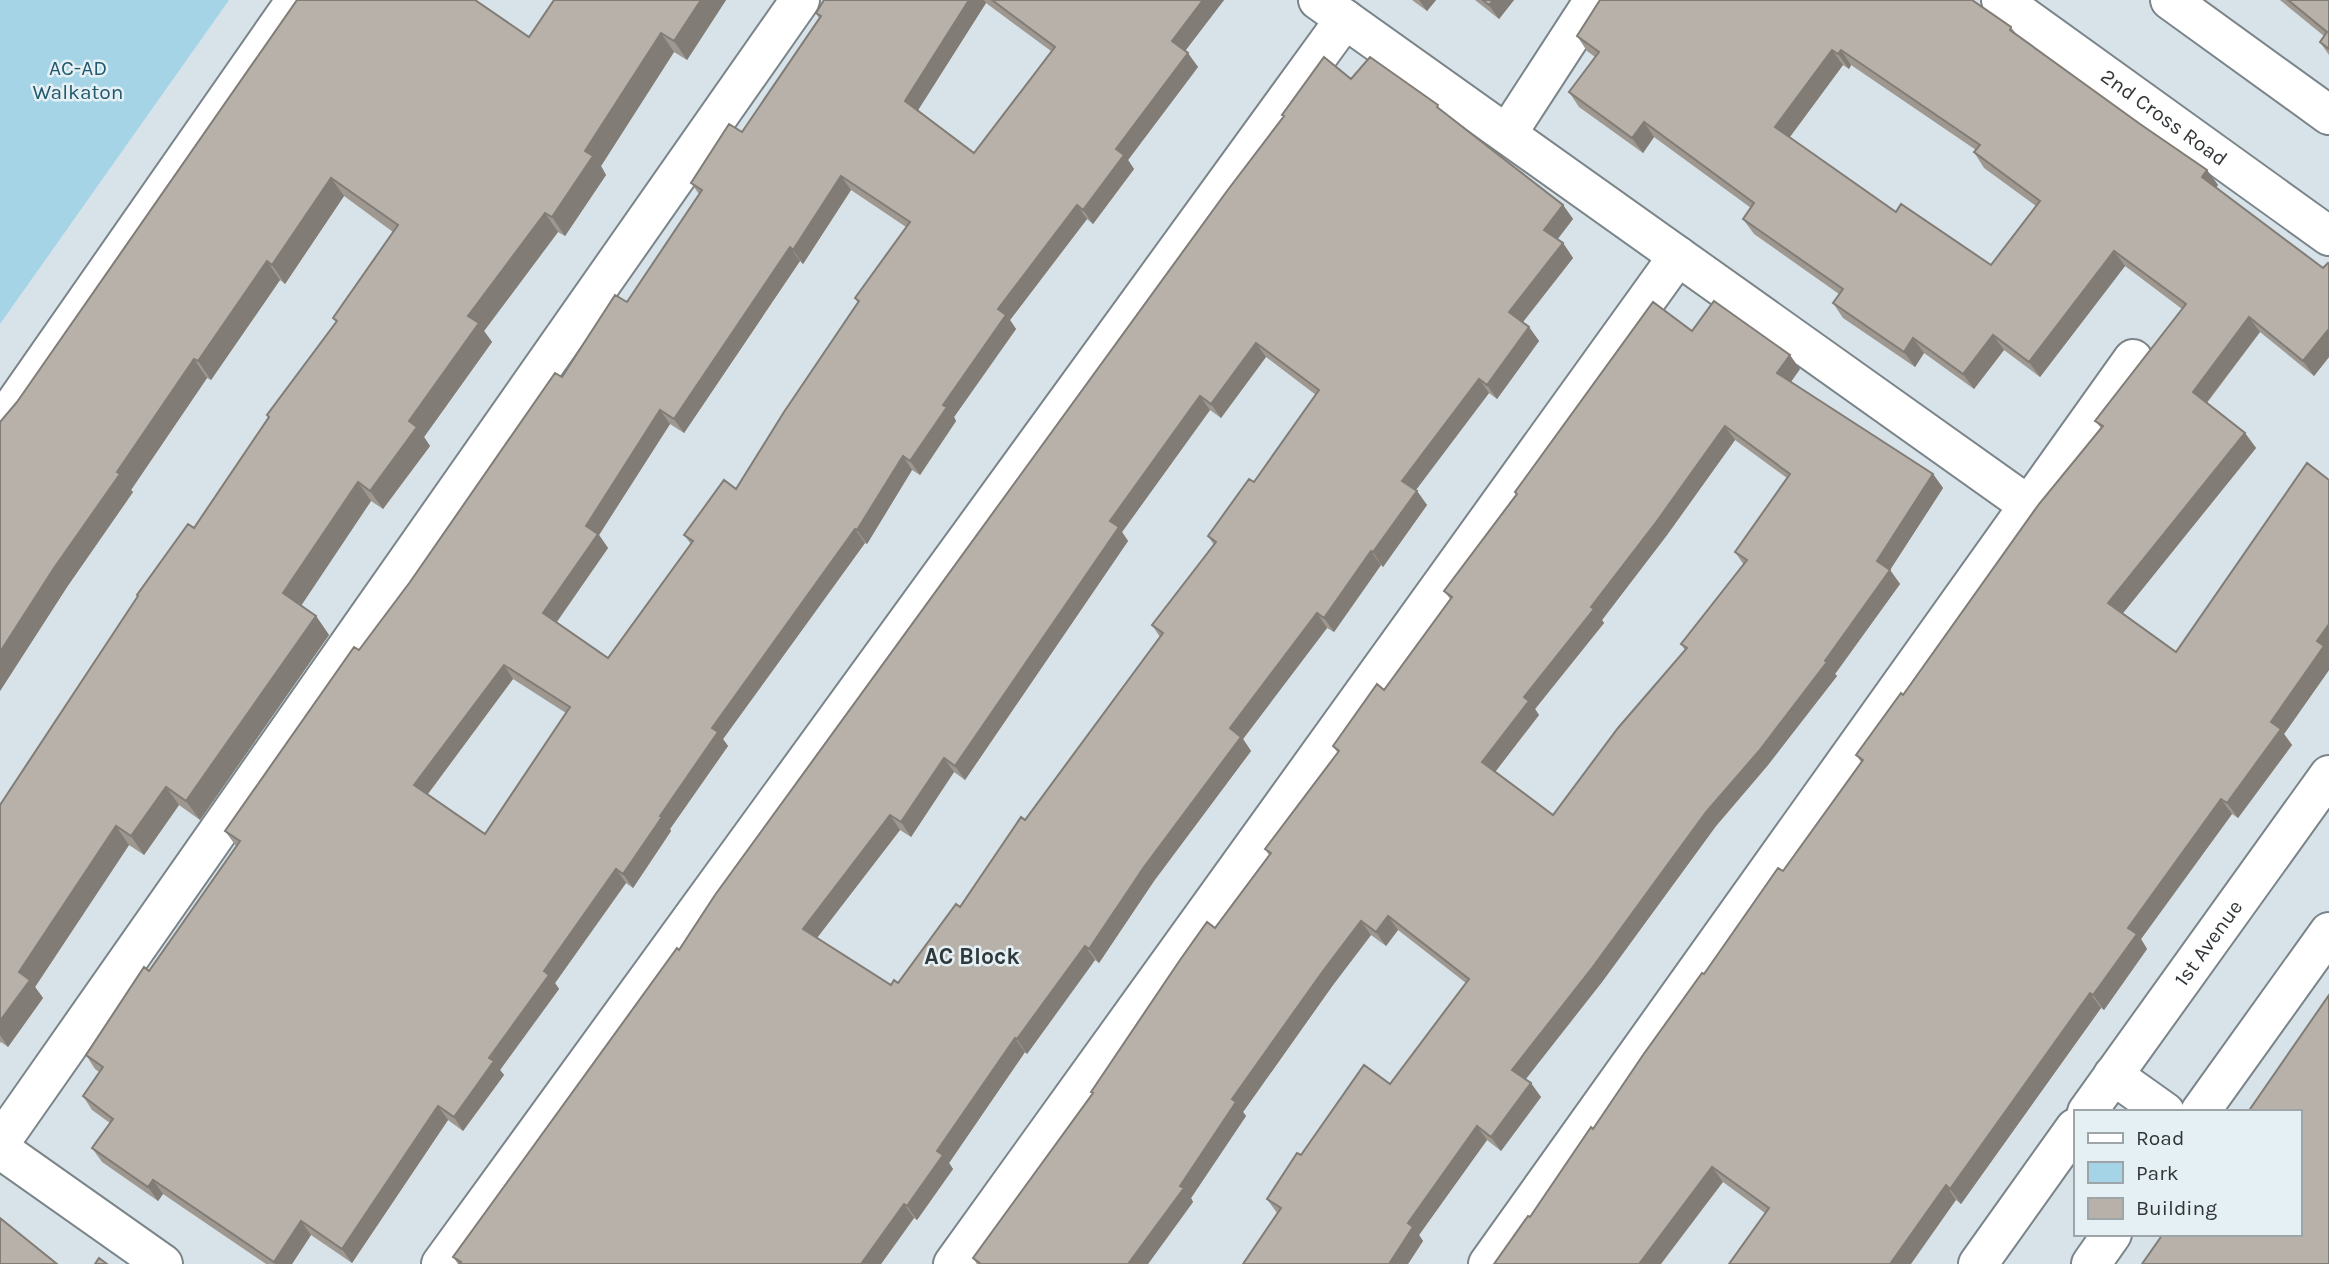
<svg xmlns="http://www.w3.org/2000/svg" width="2329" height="1264" font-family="Karla,sans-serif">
  <rect width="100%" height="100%" fill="#d7e3e8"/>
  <path fill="#a6d4e7" d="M 0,0 L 229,0 L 0,324 Z"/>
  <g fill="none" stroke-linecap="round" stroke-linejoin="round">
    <g stroke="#7a8489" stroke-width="42">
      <g id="minor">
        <path d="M 1318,0 L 2028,505"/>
        <path id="s1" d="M 2001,0 L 2329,236"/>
        <path d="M 2170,0 L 2329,115"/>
        <path d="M 1507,134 L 1594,0"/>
        <path d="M 0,425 L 296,0"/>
        <path d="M 0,1143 L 800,0"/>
        <path d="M 0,1149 L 163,1264"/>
        <path d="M 441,1264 L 1345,19"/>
        <path d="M 953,1264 L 1678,256"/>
        <path d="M 1488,1264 L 2133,359"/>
      </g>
    </g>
    <g stroke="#7a8489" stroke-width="42">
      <g id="major">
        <path d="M 2113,1075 L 2165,1112"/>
        <path id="s2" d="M 2087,1112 L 2329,775"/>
        <path d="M 2200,1112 L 2329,932"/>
        <path d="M 1978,1264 L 2075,1128"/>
        <path d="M 2091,1264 L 2112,1234"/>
      </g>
    </g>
    <use href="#minor" stroke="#fff" stroke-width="38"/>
    <use href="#major" stroke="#fff" stroke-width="38"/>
  </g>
  <path fill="#9e9891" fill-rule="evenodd" d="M 554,0 L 726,0 L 687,60 L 674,52 L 601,166 L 606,175 L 565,236 L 558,232 L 484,331 L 492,342 L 424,437 L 430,446 L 383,509 L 371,501 L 301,605 L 316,616 L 329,635 L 200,820 L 179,805 L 144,855 L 129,845 L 35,987 L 43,998 L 8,1047 L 1,1042 L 0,1043 L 0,805 L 194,528 L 269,418 L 267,415 L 336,322 L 333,318 L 393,232 L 344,196 L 285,284 L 280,280 L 211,380 L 207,378 L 131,490 L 133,492 L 67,587 L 0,691 L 0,422 L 17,402 L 529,37 Z
    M 824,0 L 1224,0 L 1185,51 L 1198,67 L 1128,160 L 1134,169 L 1093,224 L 1087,219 L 1010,320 L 1016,329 L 954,417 L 956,421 L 920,475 L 912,470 L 867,544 L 865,543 L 723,739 L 728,746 L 670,829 L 671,831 L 633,888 L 626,883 L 555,983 L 559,989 L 500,1070 L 504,1075 L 463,1131 L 448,1120 L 352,1263 L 311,1235 L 292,1264 L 266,1264 L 163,1194 L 158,1201 L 102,1162 L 92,1148 L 110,1123 L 92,1110 L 83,1096 L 99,1072 L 95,1069 L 86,1055 L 149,971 L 236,846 L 225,831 L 562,377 L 627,302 L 699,194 L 691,183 L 742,132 L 819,18 L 816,13 ZM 986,3 L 1051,51 L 974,153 L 918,110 ZM 851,190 L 906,227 L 855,298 L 858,303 L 736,489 L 684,535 L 691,544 L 608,658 L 557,622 L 608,548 L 599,535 L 670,424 L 684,433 L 800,261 L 803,264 ZM 513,679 L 566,713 L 485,834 L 428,794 Z
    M 1412,0 L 1436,0 L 1427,11 Z
    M 1475,0 L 1514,0 L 1499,19 Z
    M 2280,0 L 2329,0 L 2329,55 L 2320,42 L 2324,36 Z
    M 2011,27 L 2017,35 L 2140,124 L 2207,170 L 2218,185 L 2216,188 L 2323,268 L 2329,264 L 2329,357 L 2314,376 L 2260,332 L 2207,403 L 2245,433 L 2256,448 L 2123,613 L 2176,652 L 2329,480 L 2329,670 L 2284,734 L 2292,745 L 2238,818 L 2232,814 L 2141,939 L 2147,949 L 2104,1010 L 2101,1008 L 1961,1204 L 1956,1200 L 1765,1213 L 1723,1182 L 1530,1217 L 1704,974 L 1783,871 L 1861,762 L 1856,755 L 1903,695 L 2101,428 L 2095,421 L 2182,309 L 2125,266 L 2040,377 L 2004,350 L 1974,389 L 1924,353 L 1915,367 L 1843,318 L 1833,303 L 1839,294 L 1754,234 L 1743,219 L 1751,208 L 1654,137 L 1643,153 L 1579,107 L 1569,92 L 1595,57 L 1587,51 L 1577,36 ZM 1843,65 L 1849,69 L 1851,65 L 1976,150 L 1974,152 L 1984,168 L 2036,206 L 1991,265 L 1896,212 L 1790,137 Z
    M 1351,79 L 1444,113 L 1563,205 L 1573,219 L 1557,239 L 1563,243 L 1573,258 L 1523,322 L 1529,327 L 1539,341 L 1497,399 L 1489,393 L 1416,490 L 1427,505 L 1383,567 L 1381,565 L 1334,632 L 1327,628 L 1243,739 L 1251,751 L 1154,881 L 1099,963 L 1095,960 L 1027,1054 L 1025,1052 L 949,1163 L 953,1169 L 917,1220 L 914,1218 L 881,1264 L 458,1264 L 453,1257 L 679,950 ZM 1266,357 L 1316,395 L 1254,482 L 1208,536 L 1214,545 L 1152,625 L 1160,637 L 960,907 L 898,983 L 891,985 L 817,938 L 900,830 L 911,837 L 954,772 L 965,780 L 1128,541 L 1122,532 L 1210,410 L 1221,418 Z
    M 1692,331 L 1800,369 L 1791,382 L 1933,474 L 1943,488 L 1890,570 L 1900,584 L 1835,674 L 1837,676 L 1768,765 L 1716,826 L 1602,982 L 1525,1079 L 1541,1097 L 1501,1151 L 1487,1140 L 1419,1235 L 1423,1241 L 1408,1264 L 1243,1264 L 1277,1213 L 1267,1199 L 1301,1155 L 1390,1084 L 1466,983 L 1398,930 L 1386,946 L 1371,935 L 1333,985 L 1243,1112 L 1246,1116 L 1191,1198 L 1193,1202 L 1148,1264 L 977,1264 L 973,1258 L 1093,1094 L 1091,1092 L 1269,855 L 1265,849 L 1338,753 L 1333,746 L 1384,690 L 1451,600 L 1444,591 L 1516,494 L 1515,492 ZM 1735,440 L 1787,478 L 1735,552 L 1744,565 L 1681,644 L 1685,650 L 1553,815 L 1495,772 L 1539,715 L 1535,709 L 1604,623 L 1602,620 L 1667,535 Z"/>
  <path fill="#817c76" d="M 701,0 L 726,0 L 687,60 L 674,41 Z
    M 969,0 L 984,0 L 986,3 L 915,115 L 905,101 Z
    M 1203,0 L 1224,0 L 1182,55 L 1172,41 Z
    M 1419,0 L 1436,0 L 1427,11 Z
    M 1493,0 L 1514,0 L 1499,19 L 1489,5 Z
    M 661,33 L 674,52 L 601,166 L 606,175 L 565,236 L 552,217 L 585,151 Z
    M 1832,50 L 1843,65 L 1786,142 L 1775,127 Z
    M 1841,50 L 1851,65 L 1849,69 L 1838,54 Z
    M 1188,53 L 1198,67 L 1128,160 L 1134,169 L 1093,224 L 1083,210 L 1116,149 Z
    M 1644,122 L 1654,137 L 1643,153 L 1632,138 Z
    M 2207,170 L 2218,185 L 2212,192 L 2202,177 Z
    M 841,176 L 851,190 L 803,264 L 793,250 Z
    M 331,178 L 344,196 L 285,284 L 272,265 Z
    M 1077,205 L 1087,219 L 1010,320 L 1016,329 L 954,417 L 956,421 L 920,475 L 910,461 L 998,309 Z
    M 1563,205 L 1573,219 L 1554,244 L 1544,230 Z
    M 545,213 L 558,232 L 484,331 L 492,342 L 424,437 L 430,446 L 383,509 L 370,491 L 468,316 Z
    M 1563,243 L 1573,258 L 1519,327 L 1509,312 Z
    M 790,247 L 800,261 L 684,433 L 674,419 Z
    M 2114,251 L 2125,266 L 2040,377 L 2029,362 Z
    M 267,261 L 280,280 L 211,380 L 198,361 Z
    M 2249,317 L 2260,332 L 2203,407 L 2193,392 Z
    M 1529,327 L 1539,341 L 1497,399 L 1487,385 Z
    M 2329,329 L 2329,357 L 2314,376 L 2303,361 Z
    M 1993,335 L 2004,350 L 1974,389 L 1963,374 Z
    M 1913,338 L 1924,353 L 1915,367 L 1904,352 Z
    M 1256,343 L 1266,357 L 1221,418 L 1211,404 Z
    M 1790,355 L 1800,369 L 1787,387 L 1777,373 Z
    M 194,359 L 207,378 L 131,490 L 133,492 L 67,587 L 0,691 L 0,652 L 117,472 Z
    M 1479,379 L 1489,393 L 1412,495 L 1402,481 Z
    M 1200,396 L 1210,410 L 1122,532 L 1128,541 L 965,780 L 955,766 L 1110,521 Z
    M 660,410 L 670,424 L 599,535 L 608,548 L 553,627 L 543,613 L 586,526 Z
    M 1725,426 L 1735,440 L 1667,535 L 1602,620 L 1604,623 L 1535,709 L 1539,715 L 1492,776 L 1482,762 L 1524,697 Z
    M 2245,433 L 2256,448 L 2119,618 L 2108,603 Z
    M 903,456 L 912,470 L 867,544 L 857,530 Z
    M 1933,474 L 1943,488 L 1890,570 L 1900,584 L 1835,674 L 1837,676 L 1768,765 L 1716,826 L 1602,982 L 1522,1084 L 1512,1070 L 1706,812 L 1825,661 L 1877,561 Z
    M 358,482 L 371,501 L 297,612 L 283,593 Z
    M 1417,491 L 1427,505 L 1383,567 L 1373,552 Z
    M 855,529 L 865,543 L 723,739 L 728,746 L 670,829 L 671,831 L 633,888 L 623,874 L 660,816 L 712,728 Z
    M 1371,551 L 1381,565 L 1334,632 L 1324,618 Z
    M 1317,613 L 1327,628 L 1243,739 L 1251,751 L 1154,881 L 1099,963 L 1089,949 L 1230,728 Z
    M 316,616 L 329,635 L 200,820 L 186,801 Z
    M 2329,624 L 2329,670 L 2284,734 L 2292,745 L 2238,818 L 2227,803 L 2317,641 Z
    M 504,665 L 513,679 L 424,799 L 414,785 Z
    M 944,758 L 954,772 L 911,837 L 901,822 Z
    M 166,787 L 179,805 L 144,855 L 131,836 Z
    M 2221,799 L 2232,814 L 2141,939 L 2147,949 L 2104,1010 L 2093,995 L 2128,928 Z
    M 890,815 L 900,830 L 813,943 L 803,929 Z
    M 116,826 L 129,845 L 35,987 L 43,998 L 8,1047 L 0,1035 L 0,1021 L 19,972 Z
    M 616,869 L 626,883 L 555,983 L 559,989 L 500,1070 L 504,1075 L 463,1131 L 454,1117 L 544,971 Z
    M 1388,916 L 1398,930 L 1386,946 L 1376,932 Z
    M 1361,921 L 1371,935 L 1333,985 L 1243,1112 L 1246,1116 L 1191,1198 L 1193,1202 L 1148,1264 L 1128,1264 L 1180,1186 L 1232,1099 L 1323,971 Z
    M 1085,946 L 1095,960 L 1027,1054 L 1017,1039 Z
    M 2090,993 L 2101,1008 L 1961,1204 L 1950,1189 Z
    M 1015,1038 L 1025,1052 L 949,1163 L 953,1169 L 917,1220 L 907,1206 L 937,1151 Z
    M 1531,1083 L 1541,1097 L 1501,1151 L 1491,1137 Z
    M 438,1106 L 448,1120 L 352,1263 L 342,1249 Z
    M 1477,1126 L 1487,1140 L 1419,1235 L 1423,1241 L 1408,1264 L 1389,1264 L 1408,1223 Z
    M 1712,1167 L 1723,1182 L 1661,1264 L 1639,1264 Z
    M 153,1180 L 163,1194 L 158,1201 L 148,1187 Z
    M 1946,1185 L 1956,1200 L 1911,1264 L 1890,1264 Z
    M 904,1204 L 914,1218 L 881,1264 L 861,1264 Z
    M 301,1221 L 311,1235 L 292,1264 L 275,1264 L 274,1262 Z"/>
  <path fill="#b8b1a9" stroke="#817c76" stroke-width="2" fill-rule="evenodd" d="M 297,0 L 475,0 L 529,37 L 554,0 L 701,0 L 674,41 L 661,33 L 585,151 L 593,156 L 552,217 L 545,213 L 468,316 L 479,323 L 409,421 L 417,427 L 370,491 L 358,482 L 283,593 L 316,616 L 186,801 L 166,787 L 131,836 L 116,826 L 19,972 L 30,980 L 0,1021 L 0,805 L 138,596 L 137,595 L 188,524 L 194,528 L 269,417 L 267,415 L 337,321 L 333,318 L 398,225 L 331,178 L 272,265 L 267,261 L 198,361 L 194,359 L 117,472 L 120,474 L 54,568 L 0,652 L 0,422 L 17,402 Z
    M 824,0 L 969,0 L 905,101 L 974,153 L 1055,47 L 992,0 L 1203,0 L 1172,41 L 1188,53 L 1116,149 L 1124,155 L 1083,210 L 1077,205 L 998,309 L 1006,315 L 943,405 L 947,407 L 910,461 L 903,456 L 857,530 L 855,529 L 712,728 L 718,732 L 660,816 L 662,817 L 623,874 L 616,869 L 544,971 L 549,975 L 489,1058 L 494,1061 L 454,1117 L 438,1106 L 342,1249 L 301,1221 L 274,1262 L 153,1180 L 148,1187 L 92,1148 L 113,1119 L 83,1096 L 103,1067 L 86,1055 L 144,967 L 149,971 L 240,841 L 225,831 L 354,647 L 359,650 L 410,582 L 555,373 L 562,377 L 615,295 L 627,302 L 702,190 L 691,183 L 729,124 L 742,132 L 821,16 L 816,13 ZM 841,176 L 910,222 L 855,298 L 859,301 L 784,412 L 736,489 L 724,480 L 684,535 L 693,541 L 608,658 L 543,613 L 598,534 L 586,526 L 660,410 L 674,419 L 790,247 L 793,250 ZM 504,665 L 570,707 L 485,834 L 414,785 Z
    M 1483,0 L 1493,0 L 1489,5 Z
    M 1600,0 L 1972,0 L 2011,27 L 2010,30 L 2140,124 L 2207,170 L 2202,177 L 2323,268 L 2328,263 L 2329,264 L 2329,329 L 2303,361 L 2249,317 L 2193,392 L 2245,433 L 2108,603 L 2176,652 L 2307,463 L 2329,480 L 2329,624 L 2317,641 L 2324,646 L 2271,722 L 2281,729 L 2227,803 L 2221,799 L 2128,928 L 2137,934 L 2093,995 L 2090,993 L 1950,1189 L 1946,1185 L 1890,1264 L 1729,1264 L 1769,1208 L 1712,1167 L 1639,1264 L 1494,1264 L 1528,1216 L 1530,1217 L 1591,1127 L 1593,1129 L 1643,1055 L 1702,973 L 1704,974 L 1778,868 L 1783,871 L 1863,760 L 1856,755 L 1901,693 L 1903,695 L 2039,504 L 2103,426 L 2095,421 L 2186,304 L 2114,251 L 2029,362 L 1993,335 L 1963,374 L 1913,338 L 1904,352 L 1833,303 L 1843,289 L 1743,219 L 1754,203 L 1644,122 L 1632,138 L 1569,92 L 1599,52 L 1577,36 ZM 1832,50 L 1838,54 L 1841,50 L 1980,145 L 1974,152 L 2040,201 L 1991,265 L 1901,204 L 1896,212 L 1775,127 Z
    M 2288,0 L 2329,0 L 2329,49 L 2320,42 L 2327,32 Z
    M 1324,57 L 1351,79 L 1370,57 L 1438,105 L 1437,107 L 1563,205 L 1544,230 L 1563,243 L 1509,312 L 1529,327 L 1487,385 L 1479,379 L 1402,481 L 1417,491 L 1373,552 L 1371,551 L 1324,618 L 1317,613 L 1230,728 L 1241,737 L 1144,867 L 1089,949 L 1085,946 L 1017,1039 L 1015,1038 L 937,1151 L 943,1155 L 907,1206 L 904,1204 L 861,1264 L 459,1264 L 461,1262 L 453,1257 L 677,948 L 679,950 L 715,895 L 1227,191 L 1284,116 L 1282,115 ZM 1256,343 L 1319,390 L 1254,482 L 1249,479 L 1208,536 L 1216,542 L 1152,625 L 1163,633 L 1025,820 L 1021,817 L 960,907 L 956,904 L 898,983 L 894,980 L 891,985 L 803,929 L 890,815 L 901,822 L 944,758 L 955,766 L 1119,527 L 1110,521 L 1200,396 L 1211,404 Z
    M 1714,301 L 1790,355 L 1777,373 L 1933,474 L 1877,561 L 1890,570 L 1825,661 L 1827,662 L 1759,751 L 1706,812 L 1592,968 L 1512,1070 L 1531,1083 L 1491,1137 L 1477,1126 L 1408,1223 L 1413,1227 L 1389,1264 L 1243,1264 L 1281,1208 L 1267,1199 L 1297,1153 L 1301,1155 L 1364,1065 L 1390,1084 L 1469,979 L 1388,916 L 1376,932 L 1361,921 L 1323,971 L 1232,1099 L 1236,1102 L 1180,1186 L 1184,1188 L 1128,1264 L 981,1264 L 973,1258 L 1093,1093 L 1091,1092 L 1180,960 L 1207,922 L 1215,928 L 1271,853 L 1265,849 L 1339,751 L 1333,746 L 1377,684 L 1384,690 L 1452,597 L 1444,591 L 1517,494 L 1515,492 L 1653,302 L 1692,331 ZM 1725,426 L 1790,474 L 1735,552 L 1747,560 L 1681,644 L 1687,648 L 1618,728 L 1553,815 L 1482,762 L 1529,701 L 1524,697 L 1594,609 L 1591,607 L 1657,521 Z
    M 2329,995 L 2329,1264 L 2142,1264 L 2163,1234 L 2299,1234 L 2299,1112 L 2248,1112 Z
    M 0,1218 L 57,1264 L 0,1264 Z
    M 99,1258 L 107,1264 L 95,1264 Z"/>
  <g text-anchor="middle" stroke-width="5" stroke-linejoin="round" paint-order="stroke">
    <g font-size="21" fill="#23596d" stroke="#e5f0f5">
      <text x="78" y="75">AC-AD<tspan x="78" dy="24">Walkaton</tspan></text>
    </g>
    <g font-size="21" fill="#313537" stroke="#e5f0f5">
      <text dy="7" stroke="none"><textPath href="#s1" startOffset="201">2nd Cross Road</textPath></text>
      <text dy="7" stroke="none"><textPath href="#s2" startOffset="208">1st Avenue</textPath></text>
    </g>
    <g font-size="23" font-weight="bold" fill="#2f383b" stroke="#e5f0f5">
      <text x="972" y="964">AC Block</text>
    </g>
  </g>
  <rect x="2074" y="1110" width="228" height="126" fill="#e5f0f5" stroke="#9da5a9" stroke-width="2"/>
  <rect x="2088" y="1133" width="35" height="10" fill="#ffffff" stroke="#9da5a9" stroke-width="2"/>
  <text x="2136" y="1145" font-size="21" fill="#313537">Road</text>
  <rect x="2088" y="1162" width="35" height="21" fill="#a6d4e7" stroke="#9da5a9" stroke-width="2"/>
  <text x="2136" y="1180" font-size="21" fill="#313537">Park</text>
  <rect x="2088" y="1198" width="35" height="21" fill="#b8b1a9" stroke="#9da5a9" stroke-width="2"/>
  <text x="2136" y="1215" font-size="21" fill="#313537">Building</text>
</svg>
